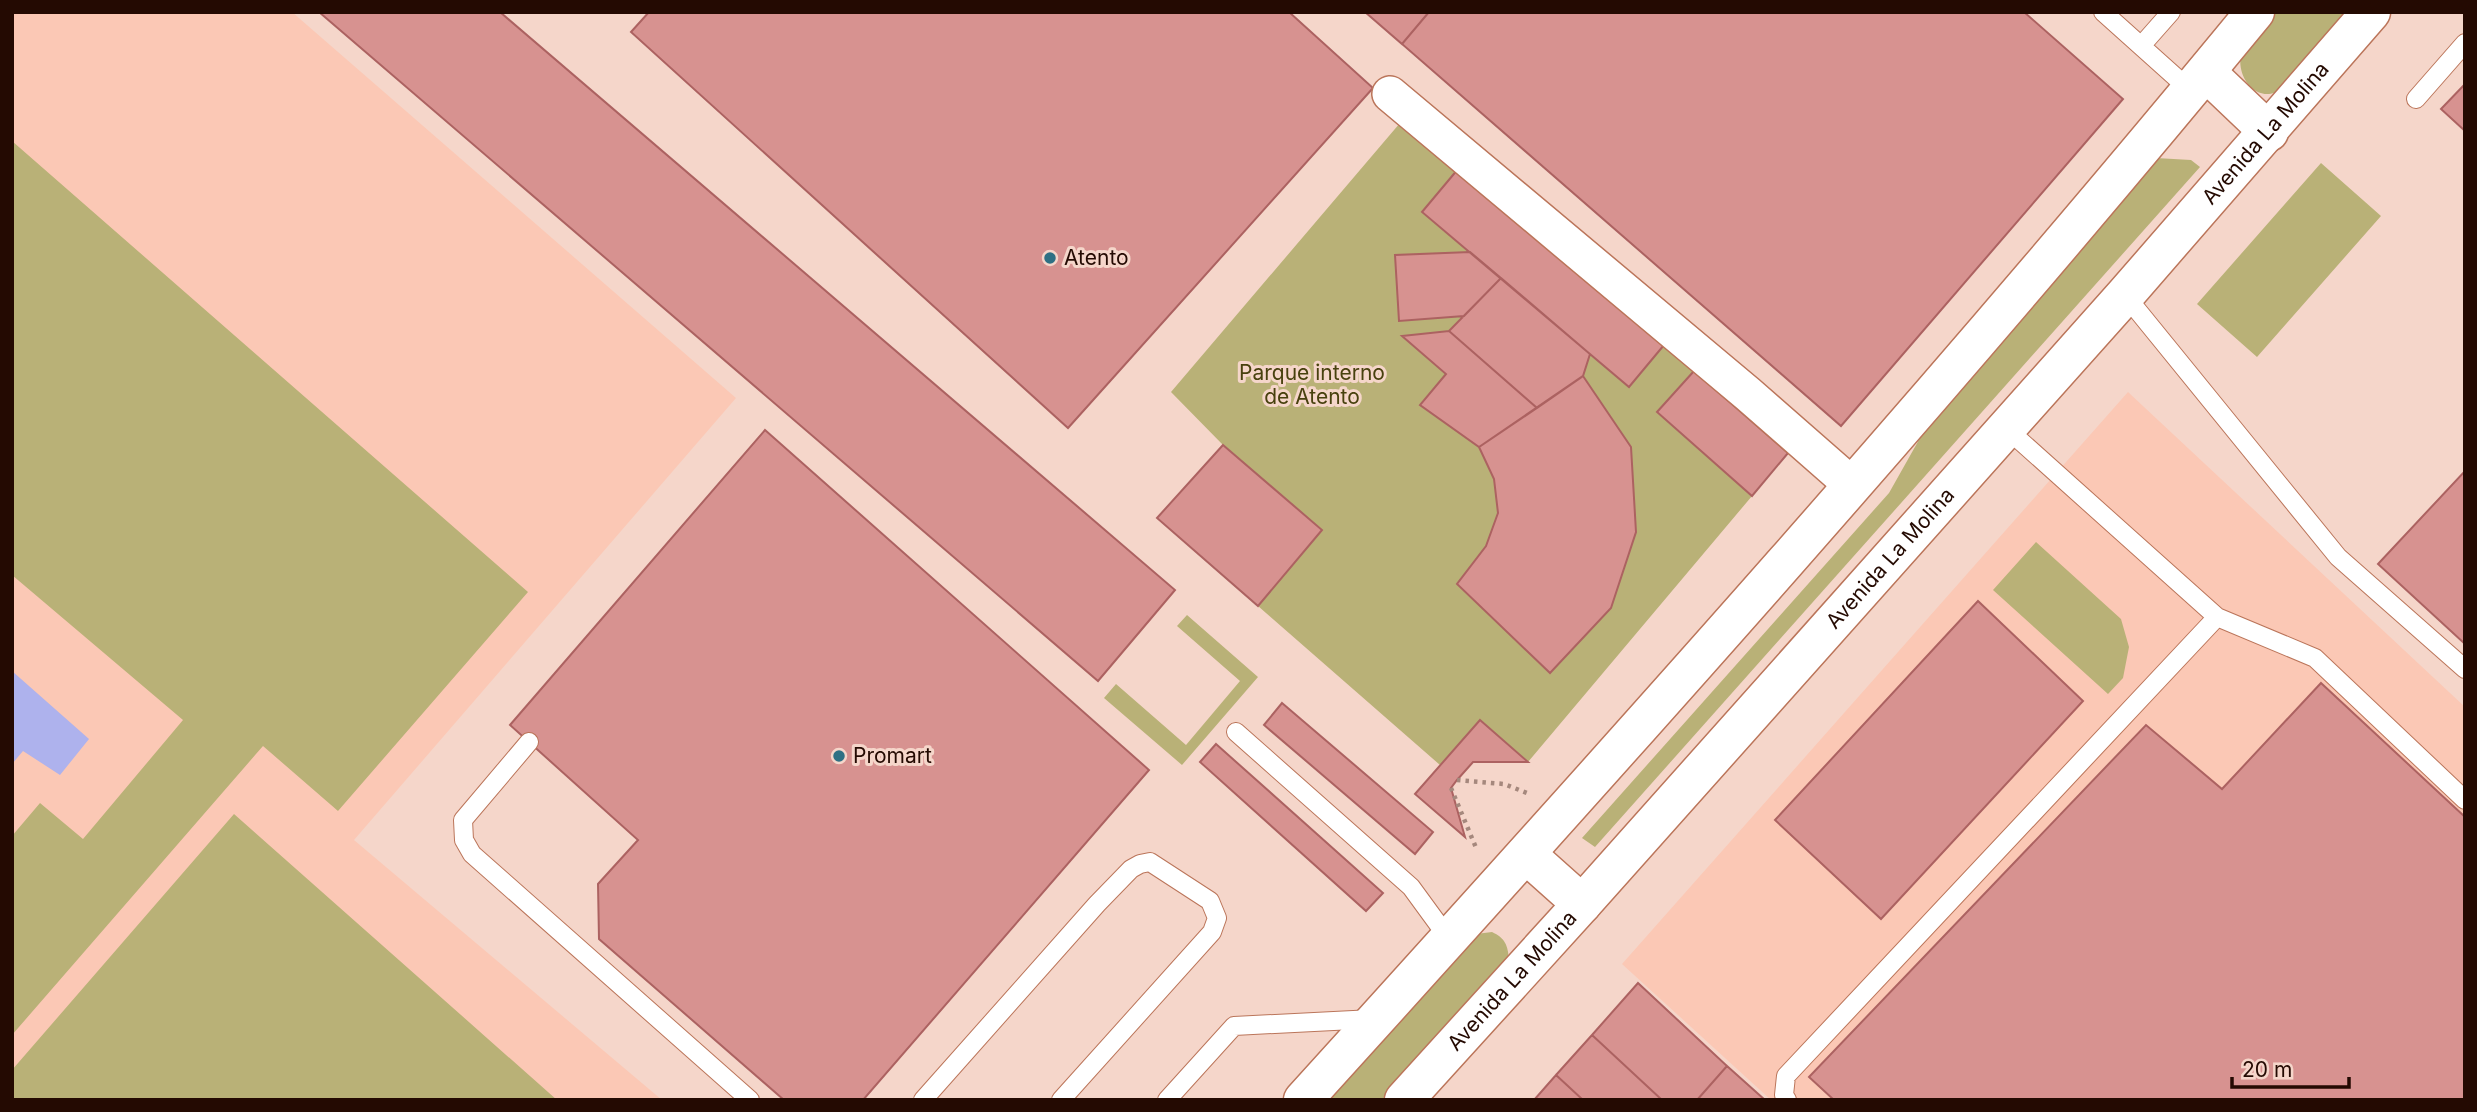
<svg xmlns="http://www.w3.org/2000/svg" width="2477" height="1112" font-family="Inter,sans-serif">
  <rect width="100%" height="100%" fill="#f5d6ca"/>
  <path fill="#fbc8b5" d="M 12,12 L 292,12 L 736,398 L 354,840 L 662,1100 L 12,1100 Z
    M 2128,392 L 2465,707 L 2465,1100 L 1771,1100 L 1622,964 Z"/>
  <path fill="#b9b177" d="M 2277,12 L 2349,12 L 2284,88 C 2279,90 2274,94 2269,94 C 2249,95 2237,72 2241,54 C 2244,44 2268,22 2277,12 Z
    M 1400,123 L 1458,169 L 1422,212 L 1470,252 L 1395,255 L 1399,321 L 1464,316 L 1449,331 L 1403,336 L 1446,374 L 1421,405 L 1479,447 L 1494,479 L 1498,513 L 1486,546 L 1457,584 L 1550,673 L 1611,608 L 1636,532 L 1631,447 L 1583,376 L 1590,354 L 1664,345 L 1694,371 L 1657,412 L 1752,496 L 1528,762 L 1480,720 L 1440,765 L 1258,606 L 1322,530 L 1223,445 L 1171,392 Z
    M 12,141 L 528,592 L 338,811 L 263,746 L 12,1035 L 12,836 L 40,803 L 83,839 L 183,720 L 12,575 Z
    M 2156,158 L 2191,160 L 2200,167 L 1595,847 L 1582,838 L 1889,493 L 1942,399 Z
    M 2321,163 L 2381,216 L 2257,357 L 2197,304 Z
    M 2036,542 L 2121,619 L 2129,647 L 2123,678 L 2108,694 L 1993,590 Z
    M 1187,615 L 1258,677 L 1182,765 L 1104,698 L 1116,684 L 1186,745 L 1240,681 L 1177,626 Z
    M 234,814 L 557,1100 L 12,1100 L 12,1070 Z
    M 1492,932 C 1505,938 1508,945 1509,960 L 1382,1100 L 1328,1100 L 1476,934 Z"/>
  <path fill="#aeb2ed" d="M 12,671 L 89,739 L 60,775 L 23,751 L 12,764 Z"/>
  <path fill="#d79290" stroke="#ac6261" stroke-width="2" d="M 319,12 L 500,12 L 1175,590 L 1098,681 Z
    M 649,12 L 1289,12 L 1373,88 L 1068,428 L 631,32 Z
    M 1365,12 L 1429,12 L 1402,44 Z
    M 1429,12 L 2024,12 L 2123,99 L 1841,426 L 1402,44 Z
    M 2465,84 L 2465,131 L 2441,109 Z
    M 1458,169 L 1664,345 L 1629,387 L 1422,212 Z
    M 1470,252 L 1501,278 L 1464,316 L 1399,321 L 1395,255 Z
    M 1501,278 L 1590,354 L 1583,376 L 1537,408 L 1449,331 Z
    M 1449,331 L 1537,408 L 1479,447 L 1420,405 L 1446,374 L 1402,336 Z
    M 1694,371 L 1788,453 L 1752,496 L 1657,412 Z
    M 1583,376 L 1631,447 L 1636,532 L 1611,608 L 1550,673 L 1457,584 L 1486,546 L 1498,513 L 1494,479 L 1479,447 Z
    M 765,430 L 1149,770 L 863,1100 L 784,1100 L 599,939 L 598,884 L 638,840 L 510,725 Z
    M 1223,445 L 1322,530 L 1258,606 L 1157,518 Z
    M 2465,471 L 2465,644 L 2378,564 Z
    M 1978,601 L 2083,701 L 1881,919 L 1775,820 Z
    M 2321,683 L 2465,817 L 2465,1100 L 1834,1100 L 1809,1077 L 2146,725 L 2222,789 Z
    M 1282,703 L 1433,832 L 1415,854 L 1264,725 Z
    M 1480,720 L 1528,762 L 1473,762 L 1457,780 L 1451,788 L 1465,837 L 1415,794 Z
    M 1216,744 L 1383,893 L 1366,911 L 1200,762 Z
    M 1638,983 L 1727,1066 L 1697,1100 L 1662,1100 L 1592,1035 Z
    M 1592,1035 L 1662,1100 L 1583,1100 L 1556,1075 Z
    M 1727,1066 L 1765,1100 L 1697,1100 Z
    M 1556,1075 L 1583,1100 L 1534,1100 Z"/>
  <g fill="none" stroke-linecap="round" stroke-linejoin="round">
    <g stroke="#bb755a" stroke-width="20">
      <path id="service" d="M 2103,12 L 2190,90
        M 2141,46 L 2171,12
        M 2416,99 L 2465,43
        M 2125,295 L 2338,557 L 2465,669
        M 2006,428 L 2217,617 L 2315,658 L 2465,800
        M 1236,732 L 1411,887 L 1449,939
        M 529,742 L 463,820 L 464,840 L 472,854 L 750,1100
        M 923,1100 L 1097,904 L 1131,869 L 1140,864 L 1150,862 L 1210,901 L 1217,918 L 1212,932 L 1061,1100
        M 1167,1100 L 1234,1026 L 1373,1019
        M 1787,1100 L 1784,1095 L 1786,1076 L 2217,617"/>
    </g>
    <g stroke="#bb755a" stroke-width="38">
      <path id="minor" d="M 1390,94 L 1748,394 L 1853,486"/>
    </g>
    <g stroke="#bb755a" stroke-width="41">
      <g id="secondary">
        <path d="M 2206,72 L 2269,132"/>
        <path d="M 1526,854 L 1582,904"/>
        <path d="M 1303,1100 C 1627,743 1949,384 2255,12"/>
        <path id="s1" d="M 1404,1100 L 1582,904 L 2125,295 L 2371,12"/>
      </g>
    </g>
    <path stroke="#a5887d" stroke-width="4.5" stroke-dasharray="3.5 5" stroke-linecap="butt" d="M 1457,780 L 1504,784 L 1527,793
      M 1451,788 L 1477,850"/>
    <use href="#service" stroke="#fff" stroke-width="18"/>
    <use href="#minor" stroke="#fff" stroke-width="35"/>
    <use href="#secondary" stroke="#fff" stroke-width="38"/>
  </g>
  <g fill="#2f7084" stroke="#f5d6ca" stroke-width="2.5">
    <circle cx="1050" cy="258" r="7"/>
    <circle cx="839" cy="756" r="7"/>
  </g>
  <g text-anchor="middle" stroke-width="6" stroke-linejoin="round" paint-order="stroke">
    <g font-size="21" fill="#240a02" stroke="#f5d6ca">
      <text dy="7" stroke="none"><textPath href="#s1" startOffset="1295">Avenida La Molina</textPath></text>
      <text dy="7" stroke="none"><textPath href="#s1" startOffset="728">Avenida La Molina</textPath></text>
      <text dy="7" stroke="none"><textPath href="#s1" startOffset="161">Avenida La Molina</textPath></text>
    </g>
    <g font-size="21" fill="#240a02" stroke="#f5d6ca" text-anchor="start">
      <text x="1064" y="265">Atento</text>
      <text x="853" y="763">Promart</text>
    </g>
    <g font-size="21" fill="#48410e" stroke="#f5d6ca">
      <text x="1312" y="380">Parque interno<tspan x="1312" dy="24">de Atento</tspan></text>
    </g>
  </g>
  <rect width="2477" height="1112" fill="none" stroke="#240a02" stroke-width="28"/>
  <path d="M2232 1077v10h117v-10" fill="none" stroke="#240a02" stroke-width="3.5"/>
  <text x="2242" y="1077" font-size="21" fill="#240a02" stroke="#f5d6ca" stroke-width="5" paint-order="stroke">20 m</text>
</svg>
